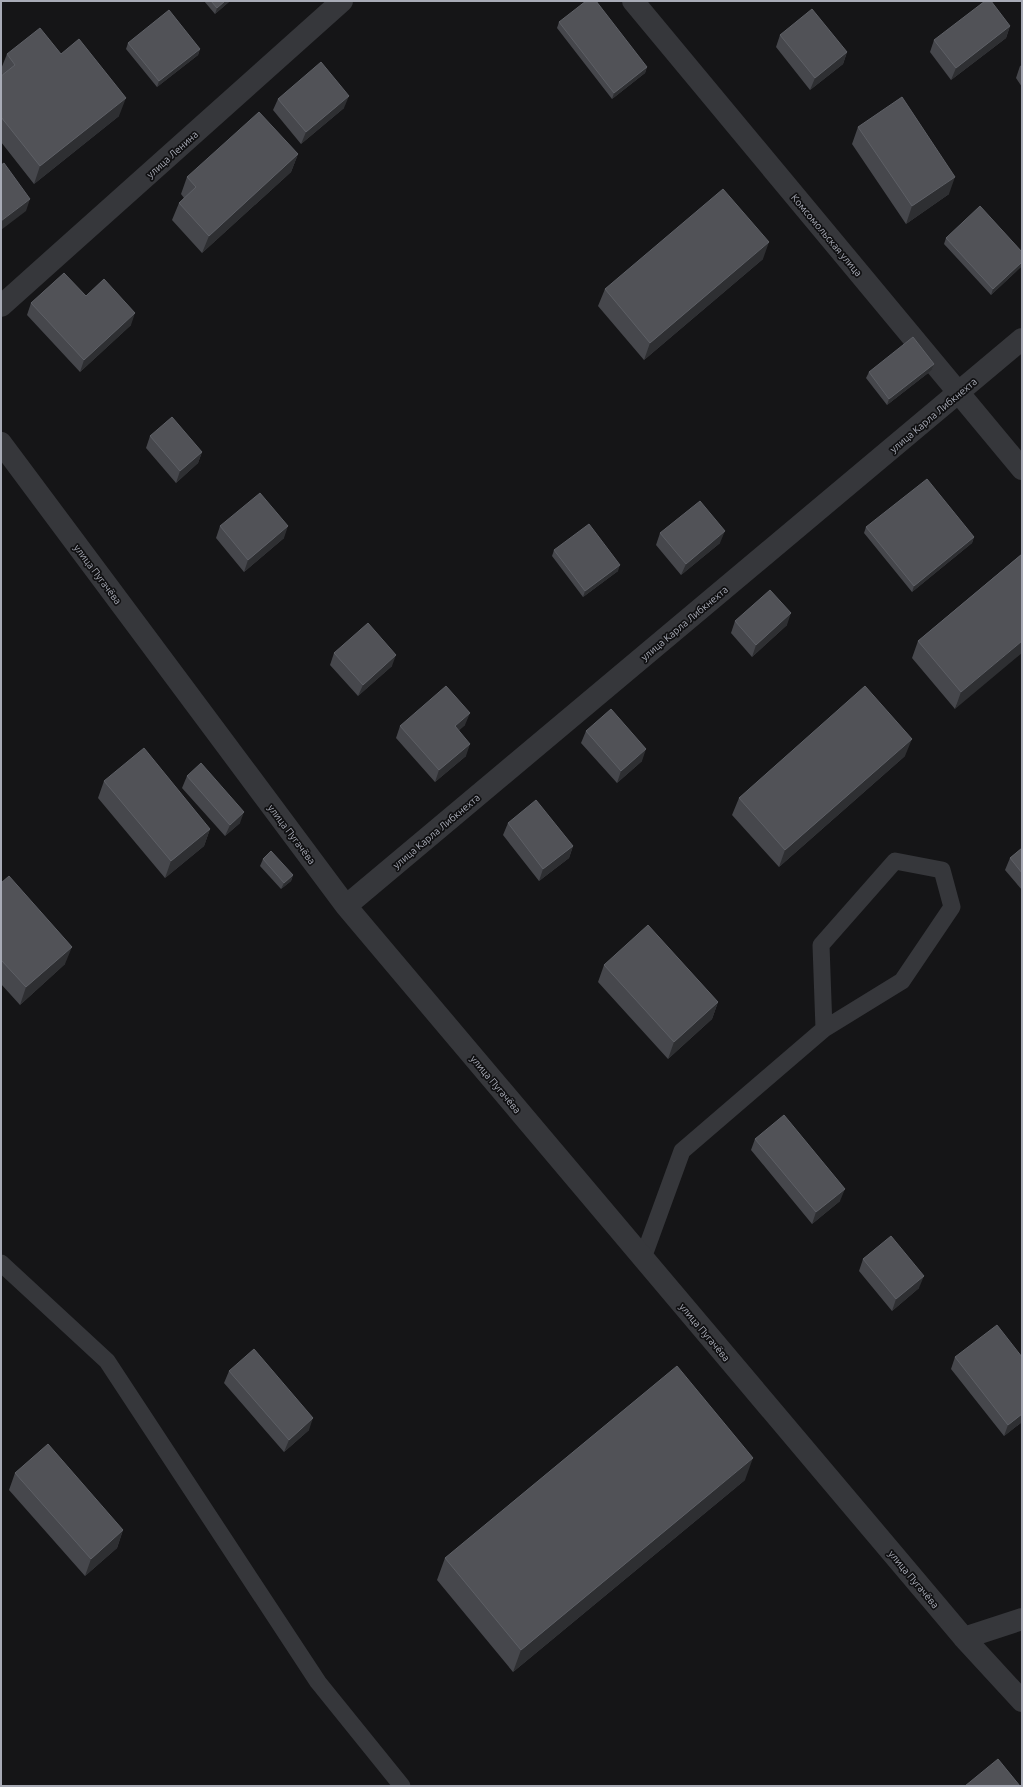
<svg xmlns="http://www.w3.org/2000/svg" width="1023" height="1787" font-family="Ubuntu,sans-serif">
  <rect width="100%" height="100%" fill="#151517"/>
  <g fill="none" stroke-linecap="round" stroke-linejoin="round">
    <path stroke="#36373b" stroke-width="17" d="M 643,1258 L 682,1151 L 824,1029 L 902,981 L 952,907 L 942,870 L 895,861 L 821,945 L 824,1029
      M 1,1263 L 107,1361 L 318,1682 L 402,1786"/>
    <path stroke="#36373b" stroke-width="22" d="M 633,1 L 1022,469
      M 1,443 L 346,906 L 964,1638 L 1022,1701
      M 346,906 L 1022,339
      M 964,1638 L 1022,1619"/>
    <path stroke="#36373b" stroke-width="22" d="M 1,306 L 342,1"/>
  </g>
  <path fill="#46474c" d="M 204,1 L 230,1 L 215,14 Z
    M 559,22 L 647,67 L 645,73 L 612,99 L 557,28 Z
    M 1010,26 L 1006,38 L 951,80 L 930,52 L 934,40 Z
    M 780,35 L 847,52 L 843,64 L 810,90 L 776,47 Z
    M 128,43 L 200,49 L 198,55 L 157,87 L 126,49 Z
    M 7,54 L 61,54 L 119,116 L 34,184 L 1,142 L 1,76 L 3,75 L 1,72 L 1,69 Z
    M 1022,65 L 1022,87 L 1016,78 L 1020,66 Z
    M 278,99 L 344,108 L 301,144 L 273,110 Z
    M 858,127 L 949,194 L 906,224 L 852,144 Z
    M 298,154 L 291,172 L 202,253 L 172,220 L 179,203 L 184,198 L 181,194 L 187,177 Z
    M 946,238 L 1022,252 L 1022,266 L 991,295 L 944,244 Z
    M 763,259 L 644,360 L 598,306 L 605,289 Z
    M 86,296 L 131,325 L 80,372 L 27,315 L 31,303 Z
    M 934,364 L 932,370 L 887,405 L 866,378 L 869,372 Z
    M 150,436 L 202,452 L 198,463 L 176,483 L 146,448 Z
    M 220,526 L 284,538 L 244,572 L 216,538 Z
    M 866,527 L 974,537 L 972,543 L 912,592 L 864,533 Z
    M 660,533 L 720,543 L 681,575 L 656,545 Z
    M 554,550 L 618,571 L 583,597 L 552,556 Z
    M 1022,554 L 955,709 L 912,658 L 918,641 Z
    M 735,621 L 787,625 L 752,657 L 731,633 Z
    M 334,653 L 392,666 L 358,696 L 330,665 Z
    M 465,725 L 459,730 L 466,756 L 435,782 L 396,738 L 400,726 Z
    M 586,731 L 642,761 L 617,783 L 581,743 Z
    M 905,756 L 779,867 L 732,815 L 739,798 Z
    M 187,776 L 240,823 L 225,836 L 182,788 Z
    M 104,781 L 210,829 L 204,846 L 165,878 L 98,798 Z
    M 508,823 L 573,846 L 569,858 L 539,881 L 503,835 Z
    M 1022,848 L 1022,890 L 1005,870 L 1010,858 Z
    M 263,859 L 293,875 L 291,881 L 281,889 L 260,866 Z
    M 1,883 L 65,964 L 20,1005 L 1,984 Z
    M 604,965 L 718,1002 L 712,1019 L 668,1059 L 598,982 Z
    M 755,1139 L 840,1201 L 812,1224 L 751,1150 Z
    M 863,1259 L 919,1288 L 892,1311 L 859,1271 Z
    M 955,1357 L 1022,1357 L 1022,1422 L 1004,1436 L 951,1369 Z
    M 229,1371 L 309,1430 L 284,1452 L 224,1383 Z
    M 15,1473 L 123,1530 L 117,1548 L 85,1576 L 9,1490 Z
    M 745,1480 L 513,1672 L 437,1580 L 445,1558 Z"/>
  <path fill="#2e2f32" d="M 225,1 L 230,1 L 215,14 L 217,8 Z
    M 1010,26 L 1006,38 L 951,80 L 956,68 Z
    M 200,49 L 198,55 L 157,87 L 159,81 Z
    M 847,52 L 843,64 L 810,90 L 815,78 Z
    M 647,67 L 645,73 L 612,99 L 614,93 Z
    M 349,96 L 344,108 L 301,144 L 306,132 Z
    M 126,98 L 119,116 L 34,184 L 40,166 Z
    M 298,154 L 291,172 L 202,253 L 209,236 Z
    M 955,177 L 949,194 L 906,224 L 912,206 Z
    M 30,199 L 26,211 L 1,230 L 1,221 Z
    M 769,242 L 763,259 L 644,360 L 650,343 Z
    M 1022,262 L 1022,266 L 991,295 L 993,289 Z
    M 135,313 L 131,325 L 80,372 L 84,360 Z
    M 934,364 L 932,370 L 887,405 L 889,399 Z
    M 202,452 L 198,463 L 176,483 L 180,471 Z
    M 288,526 L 284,538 L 244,572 L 248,560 Z
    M 725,531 L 720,543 L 681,575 L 686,564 Z
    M 974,537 L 972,543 L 912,592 L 914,586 Z
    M 620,565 L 618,571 L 583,597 L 585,591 Z
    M 791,613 L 787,625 L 752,657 L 756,645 Z
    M 1022,641 L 1022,653 L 955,709 L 961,692 Z
    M 396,655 L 392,666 L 358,696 L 363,685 Z
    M 470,713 L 465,725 L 451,738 L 455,726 Z
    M 912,739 L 905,756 L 779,867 L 785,850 Z
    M 470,744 L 466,756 L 435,782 L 439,770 Z
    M 646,749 L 642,761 L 617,783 L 621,771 Z
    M 244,812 L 240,823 L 225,836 L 230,825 Z
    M 210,829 L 204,846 L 165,878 L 171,861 Z
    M 573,846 L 569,858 L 539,881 L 543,869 Z
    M 293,875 L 291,881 L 281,889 L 284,883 Z
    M 72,947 L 65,964 L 20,1005 L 26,987 Z
    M 718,1002 L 712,1019 L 668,1059 L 674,1042 Z
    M 845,1189 L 840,1201 L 812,1224 L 816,1212 Z
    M 924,1276 L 919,1288 L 892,1311 L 896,1299 Z
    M 1022,1414 L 1022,1422 L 1004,1436 L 1008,1425 Z
    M 313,1418 L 309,1430 L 284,1452 L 289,1440 Z
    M 753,1458 L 745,1480 L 513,1672 L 521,1650 Z
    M 123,1530 L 117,1548 L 85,1576 L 91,1559 Z"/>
  <path fill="#515257" stroke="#5e6066" d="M 211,1 L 225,1 L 217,8 Z
    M 586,1 L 596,1 L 647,67 L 614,93 L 559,22 Z
    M 985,1 L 991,1 L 1010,26 L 956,68 L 934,40 Z
    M 812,9 L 847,52 L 815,78 L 780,35 Z
    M 169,10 L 200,49 L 159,81 L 128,43 Z
    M 40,28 L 61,54 L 79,39 L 126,98 L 40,166 L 1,117 L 1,76 L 15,65 L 7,54 Z
    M 321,62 L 349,96 L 306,132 L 278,99 Z
    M 902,97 L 955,177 L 912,206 L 858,127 Z
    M 259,112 L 298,154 L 209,236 L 179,203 L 196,187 L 187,177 Z
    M 4,163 L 30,199 L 1,221 L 1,165 Z
    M 723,189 L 769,242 L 650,343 L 605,289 Z
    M 980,206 L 1022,252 L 1022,262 L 993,289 L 946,238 Z
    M 64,273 L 86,296 L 104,279 L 135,313 L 84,360 L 31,303 Z
    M 913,337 L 934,364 L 889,399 L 869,372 Z
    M 172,417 L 202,452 L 180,471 L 150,436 Z
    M 927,479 L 974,537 L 914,586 L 866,527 Z
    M 260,493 L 288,526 L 248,560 L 220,526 Z
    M 700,501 L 725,531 L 686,564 L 660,533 Z
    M 589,524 L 620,565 L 585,591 L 554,550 Z
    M 1022,554 L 1022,641 L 961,692 L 918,641 Z
    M 770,590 L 791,613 L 756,645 L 735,621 Z
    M 368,623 L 396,655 L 363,685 L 334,653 Z
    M 446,686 L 470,713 L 455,726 L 470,744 L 439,770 L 400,726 Z
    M 865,686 L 912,739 L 785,850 L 739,798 Z
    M 611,709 L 646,749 L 621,771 L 586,731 Z
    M 144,748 L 210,829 L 171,861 L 104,781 Z
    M 201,763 L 244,812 L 230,825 L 187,776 Z
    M 536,800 L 573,846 L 543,869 L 508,823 Z
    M 1022,848 L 1022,873 L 1010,858 Z
    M 271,851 L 293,875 L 284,883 L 263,859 Z
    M 9,876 L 72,947 L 26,987 L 1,960 L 1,883 Z
    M 648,925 L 718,1002 L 674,1042 L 604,965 Z
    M 784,1115 L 845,1189 L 816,1212 L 755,1139 Z
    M 891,1236 L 924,1276 L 896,1299 L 863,1259 Z
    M 997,1325 L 1022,1357 L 1022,1414 L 1008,1425 L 955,1357 Z
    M 254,1349 L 313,1418 L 289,1440 L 229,1371 Z
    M 677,1366 L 753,1458 L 521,1650 L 445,1558 Z
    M 48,1444 L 123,1530 L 91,1559 L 15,1473 Z
    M 998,1759 L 1020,1786 L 965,1786 Z"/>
  <g text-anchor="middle" stroke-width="3.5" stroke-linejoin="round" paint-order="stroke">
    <g font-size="10" fill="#a8abb6" stroke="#101012">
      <text transform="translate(172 154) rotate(-42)" y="4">улица Ленина</text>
      <text transform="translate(827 235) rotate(50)" y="4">Комсомольская улица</text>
      <text transform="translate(933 415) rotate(-40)" y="4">улица Карла Либкнехта</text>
      <text transform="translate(98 574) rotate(53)" y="4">улица Пугачёва</text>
      <text transform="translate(684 623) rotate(-40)" y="4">улица Карла Либкнехта</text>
      <text transform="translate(436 831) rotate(-40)" y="4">улица Карла Либкнехта</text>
      <text transform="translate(292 834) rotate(53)" y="4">улица Пугачёва</text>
      <text transform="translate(496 1084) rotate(50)" y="4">улица Пугачёва</text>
      <text transform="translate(705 1332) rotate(50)" y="4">улица Пугачёва</text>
      <text transform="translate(914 1579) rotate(50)" y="4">улица Пугачёва</text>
    </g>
  </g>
  <rect width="1023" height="1787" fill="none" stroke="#a8abb6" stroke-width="4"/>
</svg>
